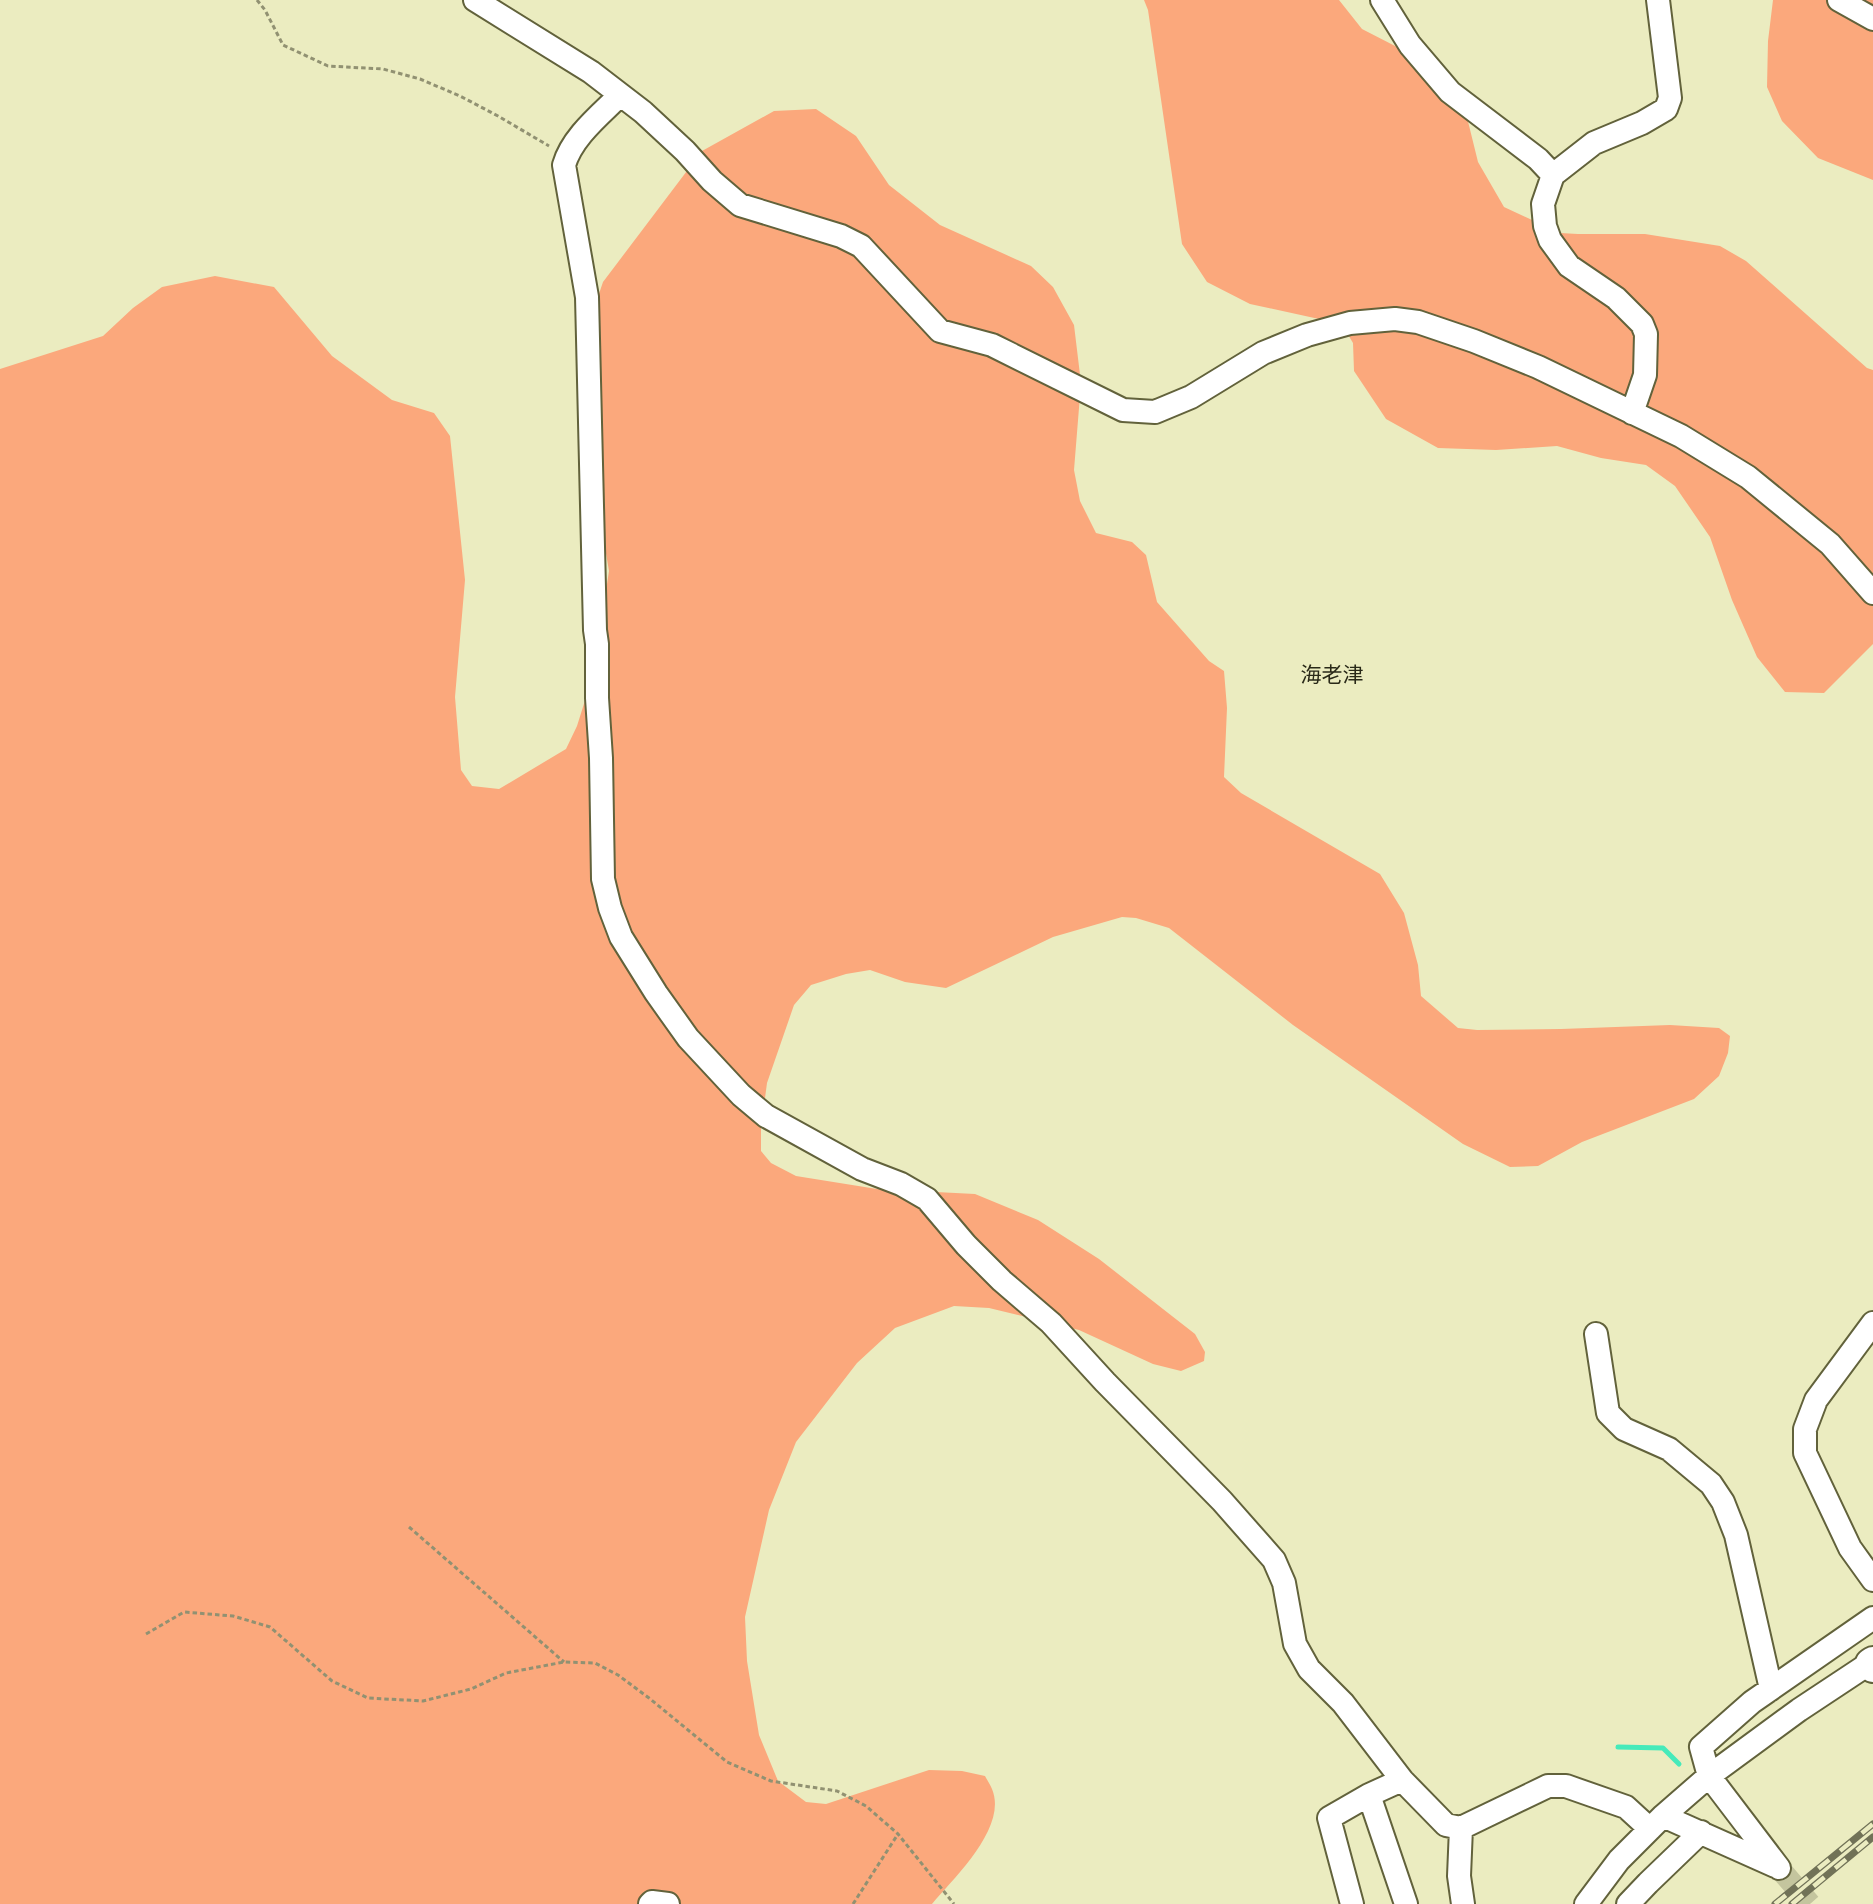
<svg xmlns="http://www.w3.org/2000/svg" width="1873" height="1904" font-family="'Roboto Condensed','Noto Sans JP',sans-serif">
  <rect width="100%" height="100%" fill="#ebecc0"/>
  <path fill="#fba87c" d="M 1144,0 L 1339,0 L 1362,29 L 1399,48 L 1460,89 L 1478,162 L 1504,207 L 1560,233 L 1578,234 L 1645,234 L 1720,246 L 1746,261 L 1867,368 L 1873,370 L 1873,644 L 1824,693 L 1785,692 L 1757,657 L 1732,600 L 1710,537 L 1675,486 L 1646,465 L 1601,458 L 1557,446 L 1496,450 L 1438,448 L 1386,419 L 1354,371 L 1353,343 L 1340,321 L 1319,319 L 1250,304 L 1207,282 L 1182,244 L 1148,10 Z
    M 1773,0 L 1873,0 L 1873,180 L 1818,158 L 1782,121 L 1767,87 L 1768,41 Z
    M 816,109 L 856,136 L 889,185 L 940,225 L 1031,266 L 1053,287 L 1074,325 L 1081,383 L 1074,470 L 1080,501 L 1096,533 L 1132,542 L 1146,555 L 1157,602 L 1209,661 L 1224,671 L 1227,708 L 1224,777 L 1241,793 L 1380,874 L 1404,913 L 1418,965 L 1421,996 L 1458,1028 L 1477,1030 L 1561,1029 L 1670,1025 L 1719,1028 L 1730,1036 L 1728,1053 L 1719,1076 L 1694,1099 L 1582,1142 L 1538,1166 L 1510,1167 L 1463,1144 L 1293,1025 L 1169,928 L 1136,918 L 1122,917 L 1053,937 L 946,988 L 905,982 L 870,970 L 846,974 L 811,985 L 794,1005 L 767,1083 L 761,1128 L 761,1151 L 771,1163 L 796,1176 L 877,1189 L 975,1194 L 1038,1220 L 1099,1259 L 1195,1334 L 1205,1352 L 1204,1361 L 1181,1371 L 1153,1364 L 1079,1330 L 989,1308 L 954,1306 L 895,1328 L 857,1363 L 796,1442 L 769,1510 L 745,1617 L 747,1661 L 759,1735 L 778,1781 L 806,1802 L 826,1804 L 929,1770 L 962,1771 L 985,1776 C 987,1780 990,1784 992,1789 C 1008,1827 955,1877 932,1904 L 0,1904 L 0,369 L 103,336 L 133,308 L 162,287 L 215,276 L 274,287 L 332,356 L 392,400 L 434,413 L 450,436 L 465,580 L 455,697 L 461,770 L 472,786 L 499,789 L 566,749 L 577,726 L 593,675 L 609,571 L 576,377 L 582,344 L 603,282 L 702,151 L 774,111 Z"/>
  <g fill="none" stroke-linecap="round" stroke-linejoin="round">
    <path stroke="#46eaba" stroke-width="5" d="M 1618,1747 L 1663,1748 L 1679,1764"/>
    <path stroke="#c4c59e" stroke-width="22" stroke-dasharray="22 11" stroke-linecap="butt" d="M 1779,1868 L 1810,1904"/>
    <g stroke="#62623b" stroke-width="26">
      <path id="minor" d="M 475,0 L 591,72 L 643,112 L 685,151 L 712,181 L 740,205 L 841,236 L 861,246 L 940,331 L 992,345 L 1123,410 L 1155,412 L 1191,397 L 1263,353 L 1307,335 L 1350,323 L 1395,319 L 1418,322 L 1474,341 L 1538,367 L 1681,436 L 1748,477 L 1830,544 L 1873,593
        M 1382,0 L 1410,45 L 1450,92 L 1538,159 L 1553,175
        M 1839,0 L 1873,19
        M 620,95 C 600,115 572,137 564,165 L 587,297 L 595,630 L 597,644 L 597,698 L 601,758 L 603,879 L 610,908 L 621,937 L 656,993 L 688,1038 L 741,1095 L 766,1116 L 862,1169 L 901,1184 L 927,1199 L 966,1245 L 1002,1281 L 1051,1323 L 1105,1382 L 1222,1501 L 1274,1560 L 1284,1583 L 1295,1644 L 1309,1669 L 1343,1703 L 1402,1780 L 1446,1825 L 1461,1828 L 1548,1786 L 1566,1786 L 1626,1807 L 1650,1829
        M 1632,413 L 1645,375 L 1646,334 L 1642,324 L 1616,298 L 1569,266 L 1550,240 L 1545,226 L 1543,204 L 1553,175 L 1594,143 L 1642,123 L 1666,109 L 1670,98 L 1658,0
        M 1873,1323 L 1816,1400 L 1805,1429 L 1805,1453 L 1850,1548 L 1873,1580
        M 1596,1334 L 1608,1413 L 1624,1429 L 1669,1449 L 1711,1484 L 1723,1502 L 1736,1535 L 1771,1689
        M 1369,1795 L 1406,1904
        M 1663,1816 L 1775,1866
        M 1461,1828 L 1459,1876 L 1463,1904
        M 1779,1868 L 1709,1776 L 1701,1747 L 1752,1702 L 1873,1618
        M 650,1904 L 652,1902 L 668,1904
        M 1352,1904 L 1329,1818 L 1369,1795 L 1402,1780
        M 1586,1904 L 1619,1860 L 1663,1816 L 1709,1776 L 1799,1710 L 1870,1663
        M 1628,1904 L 1648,1883 L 1701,1832"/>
    </g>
    <g stroke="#62623b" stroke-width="32">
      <path id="major" d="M 1873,1661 L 1870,1663 L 1873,1668"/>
    </g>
    <path stroke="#919172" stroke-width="3" stroke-dasharray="4.5 3" stroke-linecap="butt" d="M 257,0 L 265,10 L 283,45 L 328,66 L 383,69 L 420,79 L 460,96 L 498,116 L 549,146
      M 409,1527 L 564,1662
      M 146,1634 L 184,1612 L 233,1616 L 270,1627 L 332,1681 L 368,1698 L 423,1701 L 471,1689 L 506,1673 L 564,1662 L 595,1663 L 618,1675 L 649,1698 L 727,1762 L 771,1781 L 837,1791 L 866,1806 L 898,1834 L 954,1904
      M 853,1904 L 898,1834"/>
    <use href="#minor" stroke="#fff" stroke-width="22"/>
    <use href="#major" stroke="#fff" stroke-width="28"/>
    <g stroke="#717257" stroke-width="7">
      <path id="rail" d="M 1775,1904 L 1873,1824
        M 1792,1904 L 1873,1837"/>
    </g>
    <use href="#rail" stroke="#ebecc0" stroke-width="4.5" stroke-dasharray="14" stroke-linecap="butt"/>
  </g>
  <g text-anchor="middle" stroke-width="5" stroke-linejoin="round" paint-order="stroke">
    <g font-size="21" fill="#292918" stroke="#ebecc0">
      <text x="1332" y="682">海老津</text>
    </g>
  </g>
</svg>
